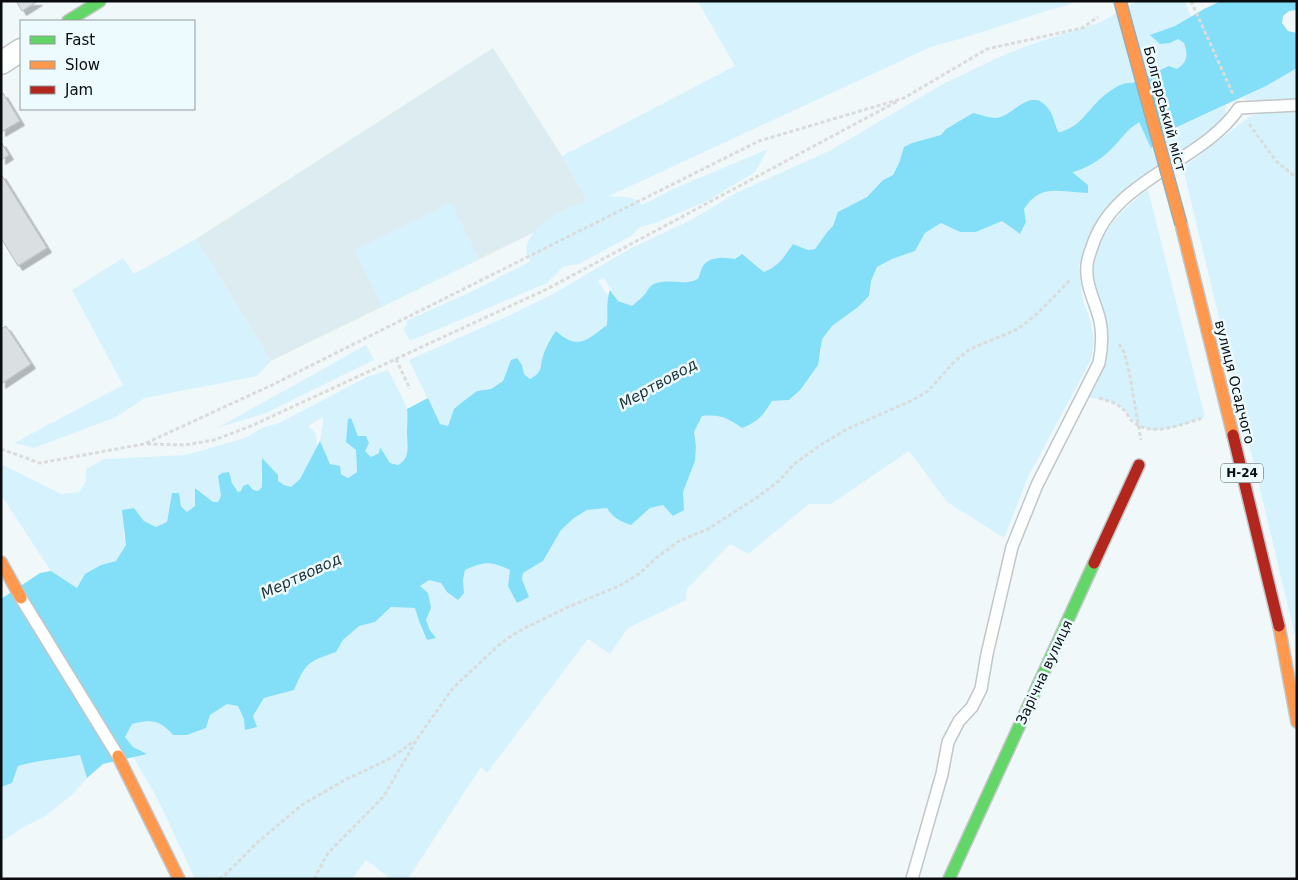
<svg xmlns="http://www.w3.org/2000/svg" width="1298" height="880" font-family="'DejaVu Sans',sans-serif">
  <defs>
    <filter id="shadow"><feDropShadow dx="4.5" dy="4.5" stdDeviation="0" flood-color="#0004"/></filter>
  </defs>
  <rect width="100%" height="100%" fill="#f1f8fa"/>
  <path fill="#dcecf1" d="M 493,48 L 562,156 L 590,205 L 271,361 L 196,239 Z"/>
  <path fill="#d6f3fd" d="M 700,1 L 1076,1 C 1066,7 1054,8 1043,12 C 1006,24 971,37 933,46 L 609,196 C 619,198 633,194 642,205 L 673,189 L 768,149 L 755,172 L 707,201 L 655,223 L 640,227 L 631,236 L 579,264 L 563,267 L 547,283 L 410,341 L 404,330 L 408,320 L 473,291 L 531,261 C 525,255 525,248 529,240 C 542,217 564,208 588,201 L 562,156 L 735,66 L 698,2 Z
    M 1137,1 L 1185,1 L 1191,17 L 1175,26 L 1170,43 L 1178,39 L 1184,43 C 1188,55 1188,61 1177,69 L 1124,87 L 1107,116 L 1084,139 L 1074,141 L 1059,133 C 1055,126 1054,117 1050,111 C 1031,83 1015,116 996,118 C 989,118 979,114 973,113 L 946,129 L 941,135 L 904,147 L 899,163 L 893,175 L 883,180 L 876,189 L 857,204 L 828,231 L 815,249 L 808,250 L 793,244 C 783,258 780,265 764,272 L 753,262 L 724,257 L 702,267 C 695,293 677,278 659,282 C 651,284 649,290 645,295 C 641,299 636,302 632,306 L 618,301 L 604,278 L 598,281 L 608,296 L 607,325 C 587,340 578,351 557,332 C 552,336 545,349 543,356 C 539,368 544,371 530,379 L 524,374 L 522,365 L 507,369 L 503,381 L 491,389 L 477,391 L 454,409 L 448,426 L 440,424 L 409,360 L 506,317 L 555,293 L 631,248 L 691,220 L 736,193 L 831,150 L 941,85 L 997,58 L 1029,45 L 1101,22 Z
    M 1297,68 L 1297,99 L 1247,100 L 1242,98 L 1266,86 Z
    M 1226,105 L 1225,117 L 1188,148 L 1136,181 L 1111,205 L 1091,231 L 1079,266 L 1083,300 L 1091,323 L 1094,341 L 1091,360 L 1029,475 L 1004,538 L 947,502 L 909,451 L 831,504 L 809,504 L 748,554 L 730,544 L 687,589 L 686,600 L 628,628 L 610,654 L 588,639 L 487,773 L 481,767 L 408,879 L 391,879 L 366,860 L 352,879 L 195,879 L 159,802 L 133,756 L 146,754 L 133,747 L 125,737 L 132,724 C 151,719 160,720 173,735 L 187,735 L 206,728 L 210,715 L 227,704 L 238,706 L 244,719 L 257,727 L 253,716 L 264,698 L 294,690 C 306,663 307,662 336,652 L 343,640 L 359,625 L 375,622 L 392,607 L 415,608 L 419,621 L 427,640 L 435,638 L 426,620 L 431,608 L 420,586 L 429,580 L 441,583 L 447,592 L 464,593 L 463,580 L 465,570 C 484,561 491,561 510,570 L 508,586 L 529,597 L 522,578 L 523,573 L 543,561 L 561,530 L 574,518 L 587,510 L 607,508 L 631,525 L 650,508 L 663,505 L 673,516 L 684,509 L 683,492 L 695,461 L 696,446 L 694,432 L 702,416 L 715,415 L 730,419 L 765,414 L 772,401 L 789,400 L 821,353 L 821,339 L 832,326 L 858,307 L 869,296 L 871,281 L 877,267 L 892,259 L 915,251 L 925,233 L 941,223 L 960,232 L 976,232 L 1002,221 L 1020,234 L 1026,222 L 1024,209 C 1042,182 1060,193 1087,193 L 1088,185 L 1066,167 L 1066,158 L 1075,149 L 1094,139 L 1109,125 L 1114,118 L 1119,115 L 1130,114 L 1138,120 L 1152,148 L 1177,127 Z
    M 1297,109 L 1297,644 L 1183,168 L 1249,117 L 1264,112 Z
    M 1148,189 L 1205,417 C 1189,422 1170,431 1152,430 C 1139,428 1133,420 1125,411 C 1117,401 1101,398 1089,398 C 1095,386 1105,370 1105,356 C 1105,342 1101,327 1099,314 C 1096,298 1092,281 1093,265 C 1097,233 1125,207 1148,189 Z
    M 451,202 L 479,259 L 382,307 L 354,250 Z
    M 196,239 L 271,361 L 257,376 L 145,398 L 116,417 L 34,448 L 14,443 L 123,385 L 72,290 L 123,258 L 134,274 Z
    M 366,345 L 374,360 L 266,413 L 217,428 Z
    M 388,370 C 394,382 403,396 407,410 C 409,418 407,425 407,433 C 407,446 411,458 398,465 L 390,463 L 380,448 L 379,453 L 371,457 L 365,451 L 351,418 L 348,420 L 348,429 L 356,450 L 357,472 L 348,478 C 337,470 321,456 320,441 C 320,433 324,425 323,417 L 308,426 L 316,434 C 316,439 318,445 317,450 C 314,460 300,482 291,487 L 284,485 L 261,471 L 262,487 L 258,491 L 253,490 L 238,492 L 232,483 L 229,473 L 222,473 L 218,476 L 221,496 L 218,502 L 213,502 L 195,488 L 195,506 L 187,512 L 172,493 L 167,522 L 156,527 L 144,521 L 134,508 L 123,529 L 126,545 L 116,561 L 101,565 L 77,588 L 51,571 L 1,495 L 1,464 L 61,494 L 79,492 L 86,482 L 86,469 L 104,459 L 186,455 L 245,438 L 262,428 L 279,423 L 367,377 Z
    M 80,755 L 87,778 L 72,795 L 44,817 L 22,828 L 1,842 L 1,787 L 12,783 L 18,766 C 38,760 59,759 80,755 Z"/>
  <path fill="#83def7" d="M 1221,1 L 1297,1 L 1297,10 L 1289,11 L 1283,16 L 1282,23 L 1288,31 L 1297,33 L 1297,68 L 1266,86 L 1177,127 L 1151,148 L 1138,120 L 1130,114 L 1119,115 L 1114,118 L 1109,125 L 1094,139 L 1075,149 L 1066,158 L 1066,167 L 1088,185 L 1088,193 C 1060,193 1042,182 1024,209 L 1026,222 L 1020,234 L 1002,221 L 976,232 L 960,232 L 941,223 L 925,233 L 915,251 L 892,259 L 877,267 L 871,281 L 869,296 L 858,307 L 832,326 L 822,339 L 818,365 L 801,389 L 789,400 L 772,401 C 764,415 757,422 742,428 C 728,418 720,414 702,416 L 694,432 L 696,446 L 695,461 L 683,492 L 684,510 L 673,516 L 663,505 L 650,508 L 631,525 C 621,522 612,517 607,508 L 587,510 L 574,518 L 561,530 L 543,561 L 523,573 L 522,579 L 529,597 L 517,603 L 508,586 L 510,570 C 491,561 484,561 465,570 L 463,580 L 464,593 L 458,600 L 447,592 L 441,583 L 429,580 L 420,586 L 428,593 L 431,608 L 426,620 L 430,630 L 436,638 L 427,640 L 419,621 L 415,608 L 391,607 L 375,622 L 359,626 L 343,640 L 336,652 C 307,662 306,663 294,690 L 264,698 L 253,716 L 257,727 L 245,730 L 244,719 L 238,706 L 227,704 L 210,715 L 206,728 L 187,735 L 173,735 C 160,720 151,719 132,724 L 125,737 L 133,747 L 147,754 L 103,764 L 87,778 L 80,755 C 59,759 38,760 18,766 L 12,783 L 1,787 L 1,599 L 40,573 L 51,571 L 77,588 L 85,574 L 101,565 L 116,561 L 126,545 L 122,510 L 134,508 L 144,521 L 156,527 L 167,522 L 172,493 L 179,493 L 181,506 L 187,512 L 195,506 L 195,488 L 213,502 L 218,502 L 221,496 L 218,476 L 222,473 L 229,472 L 232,483 L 238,492 L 241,491 L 243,486 L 248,484 L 253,490 L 258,491 L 262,487 L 262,458 L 278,475 L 278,481 L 284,485 L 291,487 L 300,479 L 320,441 L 330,464 L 340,466 L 341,474 L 348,478 L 357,472 L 356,450 L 346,442 L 348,419 L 351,418 L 358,436 L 366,436 L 369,443 L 365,451 L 371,457 L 379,453 L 380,447 L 390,463 L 398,465 C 411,458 407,445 407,433 C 407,424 408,417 407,409 L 428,398 L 440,424 L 448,426 L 454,409 L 461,403 L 477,391 L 491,389 L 503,381 L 511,360 L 517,358 L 522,365 L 524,374 L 530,379 C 544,371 539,368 543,356 C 545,349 552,336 556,331 C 578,351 587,340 607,325 C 608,314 606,300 610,290 L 618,301 L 632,306 C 636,302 641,299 644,295 C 647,293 648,288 651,286 C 662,277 680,285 693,281 C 701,279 699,272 703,266 C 710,256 725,257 735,259 L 742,254 L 764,272 C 780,265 783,258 793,244 L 808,250 L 815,249 L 828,231 L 833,226 L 838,212 L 867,197 L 883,180 L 893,175 L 899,163 L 904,147 L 912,143 L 941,135 L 946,129 L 973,113 C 979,114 989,118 996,118 C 1015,116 1031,83 1050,111 C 1054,117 1055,126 1059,133 L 1074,141 L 1084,139 L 1107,116 L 1124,87 L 1169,66 L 1177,69 C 1188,61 1188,55 1184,43 L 1178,39 L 1170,43 L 1160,44 L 1150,35 L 1175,26 L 1204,9 Z"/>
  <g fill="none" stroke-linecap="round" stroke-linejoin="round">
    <path stroke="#83def7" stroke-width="42" d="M 1016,160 C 1043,154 1066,159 1090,140 C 1104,129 1111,113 1129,104"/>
  </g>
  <path fill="#dae0e1" stroke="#b8bec0" filter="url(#shadow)" d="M 16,1 L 38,1 L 22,11 Z
    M 3,93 L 20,121 L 1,132 L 1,94 Z
    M 1,142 L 9,155 L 1,160 Z
    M 1,174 L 47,248 L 18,266 L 1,238 Z
    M 6,326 L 31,364 L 1,384 L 1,329 Z"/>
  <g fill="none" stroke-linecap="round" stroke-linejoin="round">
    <g stroke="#c1c6c8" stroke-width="14">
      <path id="lane" d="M 21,598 L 118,756
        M 912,879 L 942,774 L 948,742 L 959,721 L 972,707 L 981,689 L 987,654 L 1012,547 L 1037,485 L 1099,363 C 1102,348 1103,336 1100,321 C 1096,303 1085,285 1087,266 C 1087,260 1090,253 1092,247 C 1113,178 1201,164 1239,108 L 1297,105"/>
    </g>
    <g stroke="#c1c6c8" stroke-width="25">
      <path id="street" d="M 1,63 L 21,50"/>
    </g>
    <g stroke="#c1c6c8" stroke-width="14">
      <path id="fast" d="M 68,21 L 100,1
        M 949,879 L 1094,563"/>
    </g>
    <g stroke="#c1c6c8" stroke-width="14">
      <path id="slow" d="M 1181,224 L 1233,435
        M 1,562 L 21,598
        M 1279,626 L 1297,722
        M 118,756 L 179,879"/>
    </g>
    <g stroke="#c1c6c8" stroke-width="14">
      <path id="jam" d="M 1233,435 L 1279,626
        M 1094,563 L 1139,465"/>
    </g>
    <path stroke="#dadcdc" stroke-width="3" stroke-dasharray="4 2.5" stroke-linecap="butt" d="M 1191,1 L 1233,94
      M 1249,124 L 1276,161 L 1297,178
      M 1119,344 L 1124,352 L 1129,371 L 1141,440
      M 396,359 L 410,389
      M 1099,398 C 1108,401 1118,403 1124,410 C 1127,412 1128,417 1131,420 C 1150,439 1181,424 1203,418
      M 147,444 L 185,445 L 214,440 L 251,426 L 547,289 L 898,101
      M 1,449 L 40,463 L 144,444 L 272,385 L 759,141 L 904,98 L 987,49 L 1082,28 L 1098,17
      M 219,879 L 225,875 L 259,841 L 302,805 L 343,781 L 391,758 L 414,741
      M 314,879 L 328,853 L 384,796 L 417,739 L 453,688 L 501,643 L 519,631 L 568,607 L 619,586 L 639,574 L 656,558 L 679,541 L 708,529 L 756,498 L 780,480 L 794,464 L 819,446 L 847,429 L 913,400 L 928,391 L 955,361 L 970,349 L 1018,329 L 1037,314 L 1071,279"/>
    <use href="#lane" stroke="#fdfefe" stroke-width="11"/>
    <use href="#street" stroke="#fdfefe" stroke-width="22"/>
    <use href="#fast" stroke="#63d668" stroke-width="11"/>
    <use href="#slow" stroke="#ff974d" stroke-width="11"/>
    <use href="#jam" stroke="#b3261e" stroke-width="11"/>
    <g stroke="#9aacb0" stroke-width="14" stroke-linecap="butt">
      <path id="slow-bridge" d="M 1120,1 L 1181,224"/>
    </g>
    <use href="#slow-bridge" stroke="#ff974d" stroke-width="11"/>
  </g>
  <g text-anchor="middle" stroke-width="5" stroke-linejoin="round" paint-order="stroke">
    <rect fill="#edfafe" stroke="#4d5457" stroke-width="1" x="1221" y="463.5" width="42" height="19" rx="4"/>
    <g font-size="12" font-weight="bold" fill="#090d0f">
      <text x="1242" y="477">Н-24</text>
    </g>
    <g font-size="14" fill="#090d0f" stroke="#edfafe">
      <text transform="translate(1165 109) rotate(75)" y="5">Болгарський міст</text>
      <text transform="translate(1235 382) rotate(76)" y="5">вулиця Осадчого</text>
      <text transform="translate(1044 672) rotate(-65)" y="5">Зарічна вулиця</text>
    </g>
    <g font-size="15" font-style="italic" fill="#1d3339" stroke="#edfafe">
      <text transform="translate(658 384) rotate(-29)" y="5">Мертвовод</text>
      <text transform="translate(301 576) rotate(-25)" y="5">Мертвовод</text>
    </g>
  </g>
  <rect width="1298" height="880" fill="none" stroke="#090d0f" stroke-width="5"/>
  <rect x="20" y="20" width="175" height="90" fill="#edfafe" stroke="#929b9e"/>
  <rect x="30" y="36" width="25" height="8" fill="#63d668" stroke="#929b9e"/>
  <text x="65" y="45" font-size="15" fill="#090d0f">Fast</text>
  <rect x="30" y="61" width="25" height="8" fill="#ff974d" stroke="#929b9e"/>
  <text x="65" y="70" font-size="15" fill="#090d0f">Slow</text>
  <rect x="30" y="86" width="25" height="8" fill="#b3261e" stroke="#929b9e"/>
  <text x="65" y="95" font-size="15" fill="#090d0f">Jam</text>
</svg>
